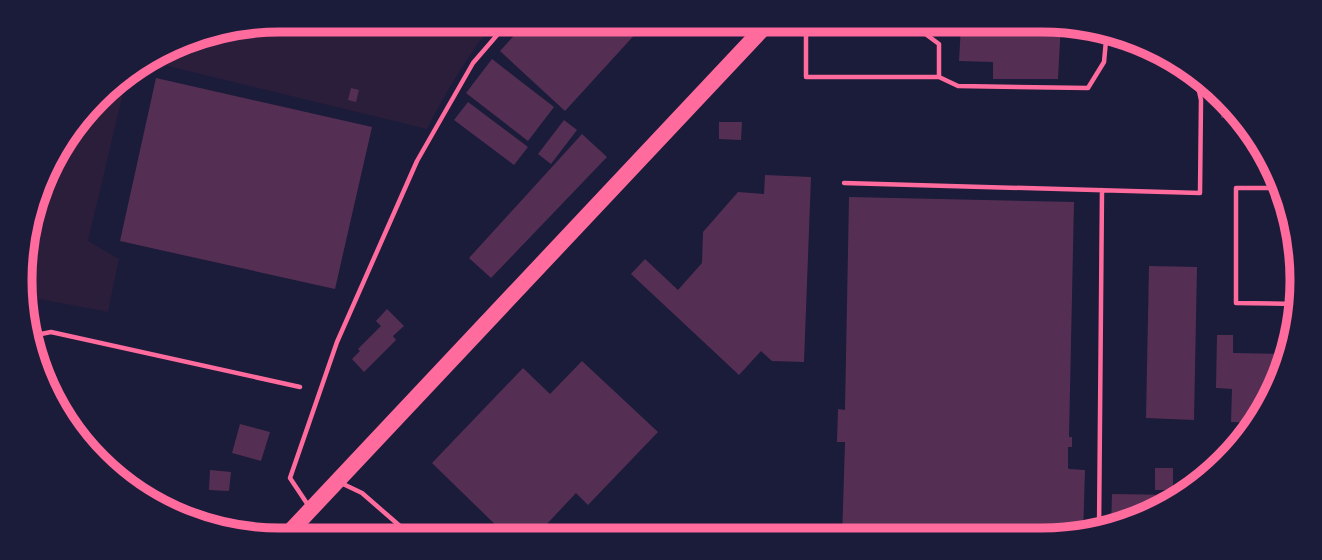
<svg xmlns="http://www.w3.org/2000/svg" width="1322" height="560" font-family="'IBM Plex Sans',sans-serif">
  <rect width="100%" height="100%" fill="#1b1b3a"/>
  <path fill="#2a1e3b" d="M 280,19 L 497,19 C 469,53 447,90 427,129 L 147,61 L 196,33 Z
    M 128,72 L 88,241 L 119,259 L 108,312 L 24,296 L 24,230 L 54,149 L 108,84 Z"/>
  <path fill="#542f53" d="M 529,19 L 649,19 L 565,111 L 500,51 Z
    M 995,19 L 1042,19 L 1061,22 L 1058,79 L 993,79 L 993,62 L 959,61 L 961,26 L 994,28 Z
    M 492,59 L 554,107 L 528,141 L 466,93 Z
    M 156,78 L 372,127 L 335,289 L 120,241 Z
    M 351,88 L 359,90 L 356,102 L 348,100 Z
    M 1221,94 L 1240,118 L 1221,118 Z
    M 468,102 L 528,147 L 514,165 L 454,120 Z
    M 564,120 L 577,130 L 551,164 L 538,154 Z
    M 719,122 L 742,122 L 741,140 L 719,139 Z
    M 582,134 L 607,157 L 491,278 L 469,258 Z
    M 765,175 L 811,177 L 804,362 L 772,361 L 761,351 L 739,375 L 631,274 L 645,259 L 678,290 L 702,263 L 703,232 L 738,192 L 764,194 Z
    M 849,197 L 1074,202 L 1069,437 L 1072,437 L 1072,447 L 1068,447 L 1068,468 L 1069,469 L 1085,470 L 1083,537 L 1076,538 L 842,539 L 845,442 L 837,442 L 838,409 L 845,410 Z
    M 1149,266 L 1197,267 L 1194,420 L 1146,418 Z
    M 387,309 L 404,326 L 393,336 L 396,340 L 364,372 L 352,359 L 360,351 L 358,349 L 381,326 L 376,321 Z
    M 1217,335 L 1233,335 L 1233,353 L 1290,354 L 1289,364 L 1260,423 L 1231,422 L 1232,389 L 1216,388 Z
    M 582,361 L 658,432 L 588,505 L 576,493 L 532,540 L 511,540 L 432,463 L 523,368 L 550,394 Z
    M 240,424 L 270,432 L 261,461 L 232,453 Z
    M 1155,468 L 1173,468 L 1173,490 L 1155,490 Z
    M 210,470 L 231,472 L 229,491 L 209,490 Z
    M 1112,494 L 1173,495 L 1173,503 L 1142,521 L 1111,529 Z"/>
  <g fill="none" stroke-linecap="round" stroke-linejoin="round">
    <path stroke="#ff6b9d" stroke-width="4.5" d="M 805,19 L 912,24 L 939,44 L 939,77 L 806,77 L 806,20
      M 939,77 L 958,86 L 1088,88 L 1104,62 L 1107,30
      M 844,183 L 1200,193 L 1201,100 L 1195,73
      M 1282,188 L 1236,188 L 1236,303 L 1297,304
      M 26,337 L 51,332 L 300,387
      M 341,483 L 362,493 L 416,540
      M 308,505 L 290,478 L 337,342 L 417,161 L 473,63 L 511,19
      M 1099,532 L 1102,190"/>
    <path stroke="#ff6b9d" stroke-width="16" d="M 281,541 L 772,19"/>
  </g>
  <path d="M0 0H1322V560H0ZM280 32H1042A248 248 0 0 1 1290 280V280A248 248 0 0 1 1042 528H280A248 248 0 0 1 32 280V280A248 248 0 0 1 280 32Z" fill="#1b1b3a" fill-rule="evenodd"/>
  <path fill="none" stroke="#ff6b9d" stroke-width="9" d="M280 32H1042A248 248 0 0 1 1290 280V280A248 248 0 0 1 1042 528H280A248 248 0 0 1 32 280V280A248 248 0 0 1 280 32Z"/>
</svg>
